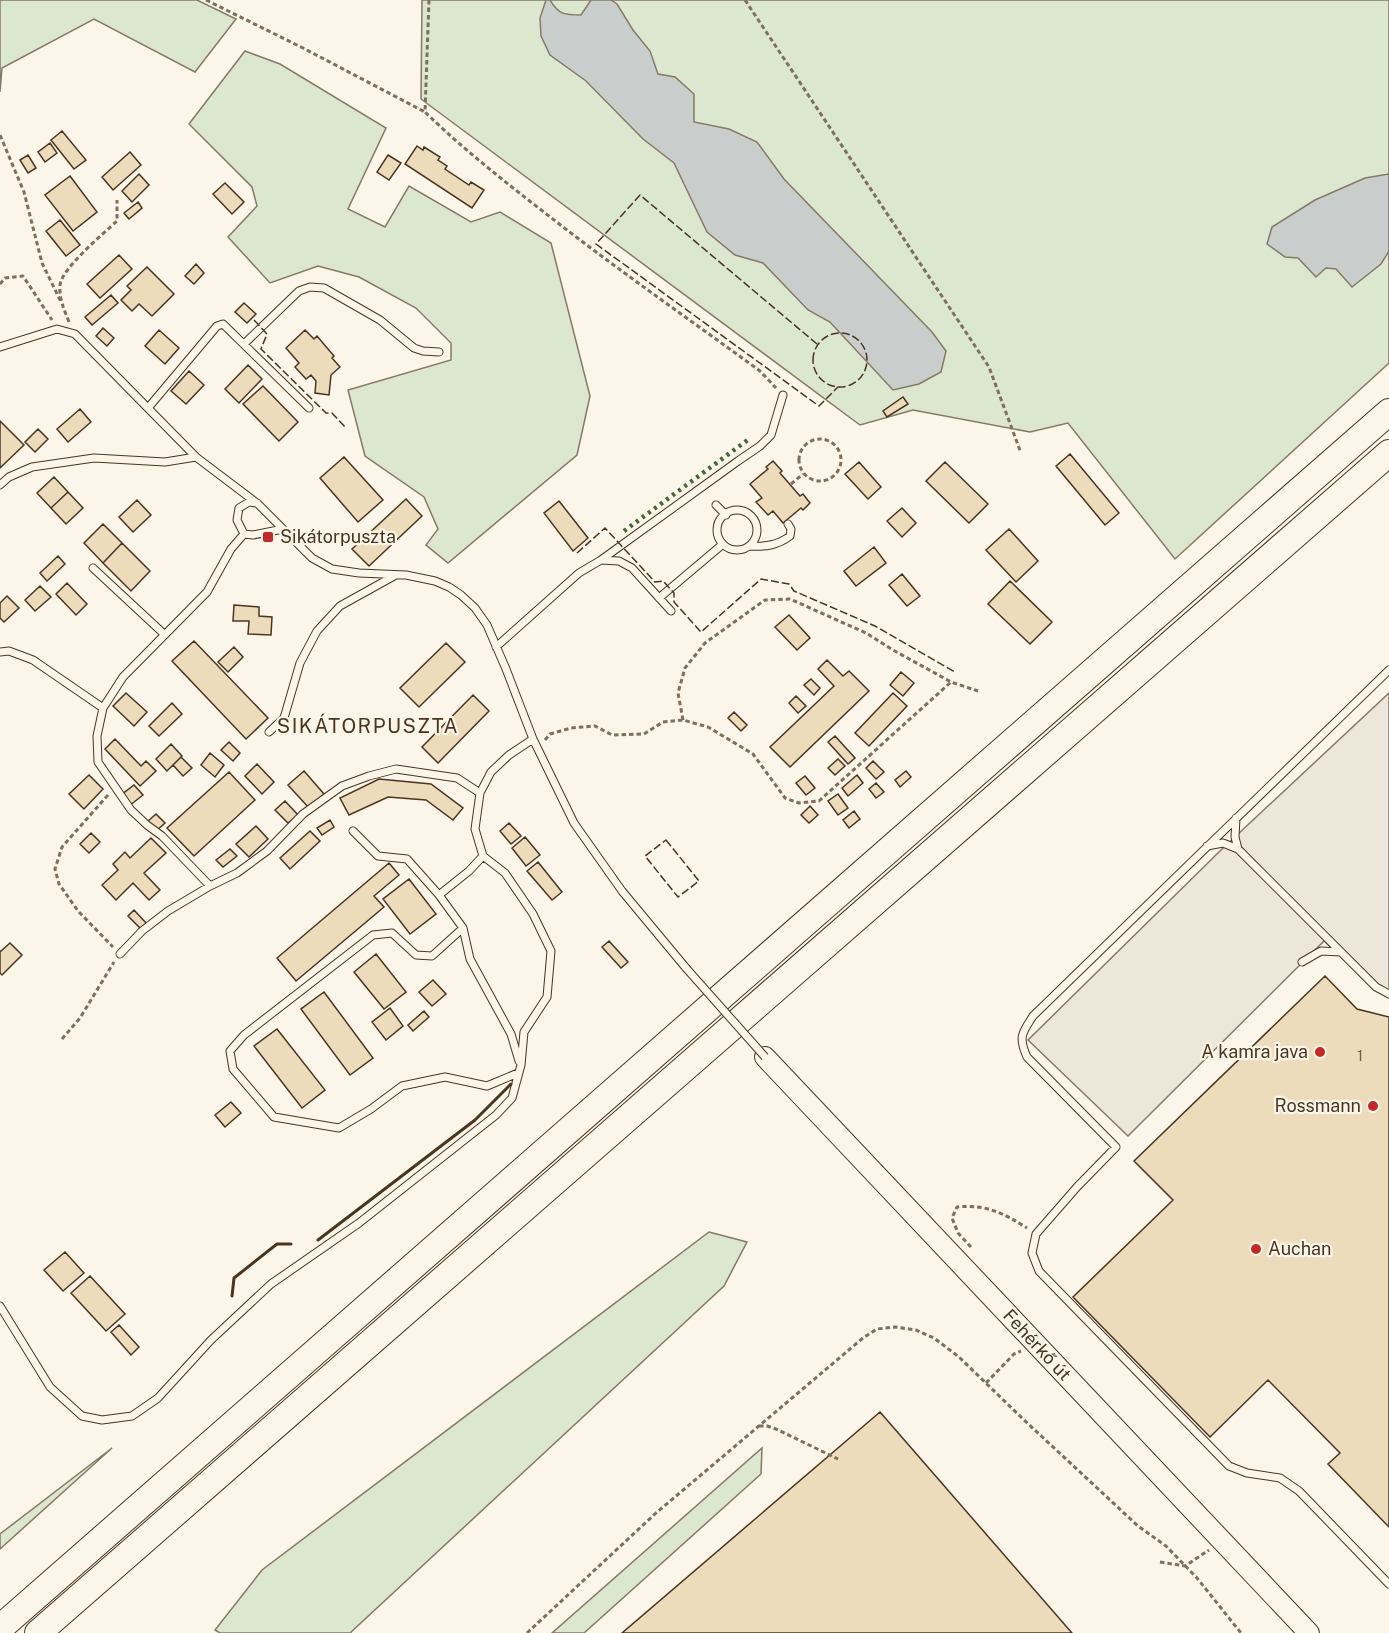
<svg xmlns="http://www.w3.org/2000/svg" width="1389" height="1633" font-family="'Public Sans',sans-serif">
  <rect width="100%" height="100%" fill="#fbf6e9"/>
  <path fill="#dce7d0" stroke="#887966" stroke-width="1.5" d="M 0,0 L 197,0 L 236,19 L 195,72 L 94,19 L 2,68 L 0,92 Z
    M 422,0 L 1389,0 L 1389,363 L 1175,559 L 1068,423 L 1030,432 L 913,410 L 860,425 L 421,99 Z
    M 245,51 L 280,64 L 386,128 L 348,209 L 385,227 L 409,186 L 471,222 L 500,212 L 551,243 L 590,396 L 577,455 L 448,563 L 426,545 L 438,529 L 424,497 L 365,456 L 348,390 L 451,360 L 451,343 L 416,308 L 359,277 L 318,266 L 270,283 L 228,237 L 257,206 L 252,187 L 189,124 Z
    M 709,1232 L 747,1242 L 724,1286 L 350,1633 L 220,1633 L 215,1630 L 262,1570 Z
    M 112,1448 L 0,1549 L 0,1534 Z
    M 762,1448 L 761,1474 L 584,1633 L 552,1633 Z"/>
  <path fill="#ede7d9" stroke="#887966" stroke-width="1.5" d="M 1389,693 L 1389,994 L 1376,987 L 1324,941 L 1128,1136 L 1028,1040 L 1221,850 Z"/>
  <path fill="#c9cecd" stroke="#887966" stroke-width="1.5" d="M 546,0 L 550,0 C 559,15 565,15 581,15 L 591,0 L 611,0 L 617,4 L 633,30 L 650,51 L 658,74 L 675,77 L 694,94 L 694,122 L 729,129 L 757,142 L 784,179 L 932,332 L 946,351 L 941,372 L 919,384 L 893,390 L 830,322 L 808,310 L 763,263 L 735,255 L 707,232 L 674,163 L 643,139 L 586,81 L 550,55 L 541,36 L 540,18 Z
    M 1389,174 L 1389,251 L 1381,264 L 1352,287 L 1336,269 L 1326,268 L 1316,277 L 1298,258 L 1285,257 L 1267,244 L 1272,227 L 1315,200 L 1365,178 Z"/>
  <path fill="#ecdcbc" stroke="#4a3520" stroke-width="1.5" d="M 62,131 L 86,160 L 74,169 L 51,140 Z
    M 50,143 L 57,153 L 45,162 L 38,152 Z
    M 417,146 L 423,150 L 424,147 L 440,157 L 438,160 L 447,166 L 445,169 L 469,185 L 471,182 L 484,190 L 472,208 L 405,164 Z
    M 130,152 L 141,165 L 113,190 L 102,177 Z
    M 28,155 L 36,168 L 28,173 L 20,160 Z
    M 388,155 L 401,163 L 389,180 L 377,172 Z
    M 139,174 L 149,185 L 132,202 L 122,191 Z
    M 70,176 L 97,212 L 73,231 L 45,195 Z
    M 225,183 L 244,202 L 232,214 L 213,194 Z
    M 138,202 L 142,208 L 129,219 L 124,213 Z
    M 60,220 L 80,245 L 66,256 L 46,231 Z
    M 119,255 L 132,269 L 100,298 L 87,284 Z
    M 196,264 L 204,273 L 194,284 L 185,276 Z
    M 147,267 L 174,294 L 152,316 L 139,304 L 132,311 L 121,300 L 131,290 L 127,286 Z
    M 111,295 L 118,303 L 92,325 L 85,317 Z
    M 244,303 L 256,314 L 247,323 L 235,312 Z
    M 103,328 L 114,338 L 107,346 L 96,336 Z
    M 159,330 L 179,348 L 165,364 L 145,346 Z
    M 305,330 L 314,339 L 317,336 L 334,356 L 332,358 L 340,367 L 331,375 L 329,395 L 315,393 L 316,381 L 311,375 L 306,379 L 295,367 L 299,363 L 286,348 Z
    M 248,365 L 262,379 L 239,403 L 225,389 Z
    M 189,371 L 204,385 L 186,404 L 171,391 Z
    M 263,386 L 298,422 L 279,441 L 243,404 Z
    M 903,397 L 908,404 L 887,417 L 883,411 Z
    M 80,409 L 91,422 L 68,442 L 57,429 Z
    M 0,421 L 24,445 L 0,468 Z
    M 38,429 L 48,439 L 35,452 L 25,442 Z
    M 1070,454 L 1119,513 L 1105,525 L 1056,466 Z
    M 344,457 L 383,500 L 358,522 L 320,478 Z
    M 773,461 L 782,471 L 780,473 L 800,496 L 803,494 L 810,503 L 803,510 L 801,508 L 783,523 L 773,511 L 768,515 L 756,502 L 762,498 L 750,484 L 768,469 L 766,467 Z
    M 859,462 L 881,487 L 868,499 L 845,474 Z
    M 945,462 L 988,504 L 969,523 L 926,481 Z
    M 54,477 L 68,492 L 51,508 L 37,493 Z
    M 68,492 L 83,508 L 66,524 L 51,508 Z
    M 406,499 L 422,516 L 369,566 L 352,549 Z
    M 137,500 L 151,515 L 133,532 L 119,517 Z
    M 559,501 L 588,538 L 573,551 L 544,513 Z
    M 902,508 L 916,523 L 902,537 L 887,521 Z
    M 103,524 L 122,543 L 103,563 L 84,543 Z
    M 1009,529 L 1038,561 L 1016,582 L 986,550 Z
    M 122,543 L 150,571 L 131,591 L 103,563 Z
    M 874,547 L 886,563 L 856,586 L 844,571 Z
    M 58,556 L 65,564 L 47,581 L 40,573 Z
    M 902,574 L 920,596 L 907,606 L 889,585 Z
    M 1010,581 L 1052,622 L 1030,644 L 988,604 Z
    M 67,583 L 87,604 L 76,615 L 56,594 Z
    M 40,586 L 51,597 L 35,611 L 25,600 Z
    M 7,596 L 19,608 L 4,622 L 0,618 L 0,603 Z
    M 234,605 L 259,607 L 259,616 L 272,617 L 271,635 L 248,634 L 249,621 L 233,621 Z
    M 789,615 L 810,638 L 797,650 L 775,627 Z
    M 194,641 L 268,718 L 246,739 L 172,661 Z
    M 446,643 L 465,662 L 419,707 L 400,688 Z
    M 234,647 L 243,657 L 228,672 L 218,662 Z
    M 827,660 L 843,676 L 849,671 L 869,691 L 790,767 L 770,747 L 834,686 L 818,669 Z
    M 901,672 L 914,683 L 903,696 L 890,685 Z
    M 811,679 L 820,688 L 814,695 L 804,685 Z
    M 126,693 L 147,712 L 134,726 L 113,706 Z
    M 893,693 L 907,706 L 869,746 L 855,733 Z
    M 473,695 L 489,711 L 438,763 L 422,747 Z
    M 796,696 L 806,706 L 798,713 L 789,703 Z
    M 172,703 L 182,714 L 159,736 L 149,726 Z
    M 734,712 L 747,725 L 741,731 L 728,718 Z
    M 835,736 L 855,758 L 848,764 L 828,742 Z
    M 115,739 L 141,766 L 146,761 L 156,771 L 140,786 L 105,749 Z
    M 229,742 L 240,753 L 233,761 L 221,750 Z
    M 171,744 L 182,756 L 167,771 L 156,759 Z
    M 210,753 L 224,765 L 215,777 L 201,765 Z
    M 181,757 L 192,768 L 183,776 L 173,765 Z
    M 838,759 L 845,766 L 835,775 L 828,768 Z
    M 873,761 L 884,772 L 876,779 L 866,768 Z
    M 257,764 L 274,782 L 262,794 L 245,776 Z
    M 304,771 L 324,794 L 309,808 L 288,785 Z
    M 906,771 L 911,777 L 900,787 L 895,780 Z
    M 229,772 L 255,800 L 194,856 L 167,828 Z
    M 89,775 L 103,789 L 84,809 L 69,794 Z
    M 857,775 L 863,783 L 848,796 L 842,788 Z
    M 805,776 L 815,788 L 806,795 L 796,783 Z
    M 379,779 L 431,784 L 463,808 L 453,820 L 426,800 L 388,797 L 349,815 L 340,798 Z
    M 876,783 L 884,792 L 876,798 L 869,789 Z
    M 134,785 L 143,795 L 129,806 L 121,795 Z
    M 838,794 L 848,808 L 838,815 L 828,801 Z
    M 285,801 L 298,815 L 288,823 L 275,810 Z
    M 810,806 L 818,815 L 809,823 L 801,815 Z
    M 854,811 L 860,819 L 849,828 L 843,820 Z
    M 156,814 L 165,823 L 156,831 L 148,821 Z
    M 330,820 L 334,827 L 322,835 L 317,828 Z
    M 509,823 L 521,836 L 511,844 L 500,831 Z
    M 256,826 L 268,839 L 249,857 L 236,844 Z
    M 310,831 L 320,841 L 290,869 L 280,858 Z
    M 91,833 L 100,842 L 89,853 L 80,844 Z
    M 525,837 L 540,855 L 526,866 L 512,848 Z
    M 151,838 L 166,853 L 144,873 L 160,890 L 149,900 L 133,883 L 116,900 L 102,885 L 118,870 L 113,864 L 125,852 L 130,858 Z
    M 230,849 L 237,856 L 223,867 L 216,860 Z
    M 538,862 L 562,892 L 552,900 L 527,871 Z
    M 389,863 L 399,875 L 374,896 L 384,907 L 296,981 L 277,958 Z
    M 409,879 L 436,914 L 410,934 L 383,899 Z
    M 134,910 L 147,924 L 141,929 L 128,916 Z
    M 609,941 L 628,962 L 621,968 L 602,947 Z
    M 10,943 L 22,955 L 2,975 L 0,973 L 0,951 L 1,951 Z
    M 376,954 L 406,992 L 384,1009 L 354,972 Z
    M 1325,976 L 1357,1009 L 1389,1017 L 1389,1527 L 1328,1464 L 1340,1453 L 1268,1380 L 1210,1437 L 1073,1297 L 1173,1200 L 1134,1161 Z
    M 433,980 L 446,994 L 432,1006 L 419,992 Z
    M 324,992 L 373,1058 L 350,1075 L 301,1009 Z
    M 390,1008 L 403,1026 L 386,1040 L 372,1022 Z
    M 424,1011 L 429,1017 L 413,1031 L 408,1025 Z
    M 277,1029 L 325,1090 L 302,1108 L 254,1046 Z
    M 231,1102 L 241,1113 L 225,1127 L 215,1115 Z
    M 65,1252 L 84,1273 L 63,1291 L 44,1270 Z
    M 90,1276 L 125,1314 L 106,1331 L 71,1293 Z
    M 119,1325 L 139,1347 L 131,1355 L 111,1332 Z
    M 880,1412 L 1072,1633 L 622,1633 Z"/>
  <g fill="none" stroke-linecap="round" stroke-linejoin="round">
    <g stroke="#4a3520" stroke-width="9">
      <path id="lane" d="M 244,344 L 299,291 L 310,287 L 324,288 L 380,320 L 414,348 L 423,351 L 439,352
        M 0,347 L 57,329 L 75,334 L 196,457 L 258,504 L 312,558 L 332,569 L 359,573 L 406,575 L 435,581 L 449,587 L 461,595 L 475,608 L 487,625 L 506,669 L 533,739 L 574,823 L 622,891 L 686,968
        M 148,408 L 217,326 L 223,324 L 309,408
        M 0,485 L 9,477 L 32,467 L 94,458 L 165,462 L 196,457
        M 257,503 L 249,502 L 239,508 L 237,520 L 244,534 L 253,535 L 283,529
        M 716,505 L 726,515
        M717 530a20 20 0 1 1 40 0a20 20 0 1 1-40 0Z
        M 750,546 C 766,547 778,545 790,536 L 791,529 L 788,524
        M 601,560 L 738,461 L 760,446 L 771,435 L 783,395
        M 93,568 L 164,634
        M 659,598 L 723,544
        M 496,647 L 579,573 L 601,560 L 619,561 L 632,568 L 671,611
        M 0,652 L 9,651 L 33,660 L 103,708
        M 1389,670 L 1033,1016 C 1022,1033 1018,1037 1027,1057 L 1116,1147 L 1077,1187 L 1036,1234 L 1032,1253 L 1039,1271 L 1229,1466 L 1247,1473 L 1280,1478 L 1299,1491 L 1389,1584
        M 269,732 L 284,718 L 300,663 L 317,631 L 340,606 L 394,576
        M 1236,818 L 1235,837 L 1238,849 L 1376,987 L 1389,994
        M 353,831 L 378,856 L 407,859 L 439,895 L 469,871 L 483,856 L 475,829 L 480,793
        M 1207,846 L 1223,843 L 1238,849
        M 210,886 L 162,836 L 147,825 L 131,810 L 98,762 L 97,736 L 103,708 L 123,677 L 207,592 L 231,549 L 244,534
        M 439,895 L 463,928 L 470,959 L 511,1034 L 519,1061
        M 463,928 L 432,956 L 416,955 L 392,933 L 373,935 L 244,1035 L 230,1051 L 233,1069 L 274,1117 L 339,1128 L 371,1109 L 402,1086 L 445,1077 L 487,1086 L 518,1073
        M 120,954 L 142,931 L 168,911 L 210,886 L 237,873 L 267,851 L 303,814 L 342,786 L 369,776 L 396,769 L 457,778 L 480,793 L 491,772 L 509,755 L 533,739
        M 1302,962 L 1321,951 L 1341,952
        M 0,1306 L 50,1387 L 82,1416 L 102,1420 L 132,1416 L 158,1398 L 211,1340 L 271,1284 L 359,1223 L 496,1115 L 512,1098 L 521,1065 L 524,1032 L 547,997 L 551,951 L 533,914 L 505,873 L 483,856"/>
    </g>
    <g stroke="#4a3520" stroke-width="22">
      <path id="secondary" d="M 765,1057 L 1309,1633"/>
    </g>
    <g stroke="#4a3520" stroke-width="28">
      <path id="highway" d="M 0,1628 L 1389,412
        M 38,1633 L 1389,453"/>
    </g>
    <path stroke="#7f6f5c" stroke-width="3" stroke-dasharray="4.5 3" stroke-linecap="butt" d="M 206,0 L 303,48 L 425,112
      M 429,0 L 425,112 C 461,147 500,178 540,209 C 611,265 686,317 760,371 L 776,388
      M 745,0 L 989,367 L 1021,453
      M 0,135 L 24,192 L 42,263 L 61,302
      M 0,284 L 5,278 L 23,276 L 52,320
      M 69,322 C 64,309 59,299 60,285 C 62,268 103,234 117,221 L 117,200
      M799 460a21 21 0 1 1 42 0a21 21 0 1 1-42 0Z
      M 791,484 L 803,474
      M 683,720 L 678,693 L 685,668 L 705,643 L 765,600 L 790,599 L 866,633 L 893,650 L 951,682 L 978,691
      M 545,740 L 550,734 L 571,728 L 595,726 L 612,735 L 644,734 L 663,722 L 683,720 L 708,727 L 753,754 L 785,798 L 799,803 L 819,801 L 951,682
      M 108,795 L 62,847 L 55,869 L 59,884 L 78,911 L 113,947
      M 62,1039 L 80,1018 L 114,962
      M 971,1247 L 958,1233 L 952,1218 L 957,1207 C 986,1204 1003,1213 1027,1228
      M 986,1383 L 1014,1354 L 1021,1351
      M 759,1426 L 767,1426 L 776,1429 L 838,1459
      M 1160,1562 L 1185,1566 L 1209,1550
      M 527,1633 L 656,1513 L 863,1338 L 877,1329 L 895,1327 L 916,1330 L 934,1338 L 959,1357 L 1024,1420 L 1138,1526 L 1166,1546 L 1197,1578 L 1241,1633"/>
    <use href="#lane" stroke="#fbf6e9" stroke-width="7"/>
    <use href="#secondary" stroke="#fbf6e9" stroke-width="20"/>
    <use href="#highway" stroke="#fbf6e9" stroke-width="26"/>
    <g stroke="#4a3520" stroke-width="9" stroke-linecap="butt">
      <path id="lane-bridge" d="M 686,968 L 765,1057"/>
    </g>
    <use href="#lane-bridge" stroke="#fbf6e9" stroke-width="7"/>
    <path stroke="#436837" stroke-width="4.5" stroke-dasharray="3 4.5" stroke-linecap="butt" d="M 624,531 L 749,439"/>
    <path stroke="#4a3520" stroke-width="1.5" stroke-dasharray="8 3" stroke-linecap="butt" d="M 254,320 L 267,334 L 261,349 L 326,413 L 332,413 L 345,427
      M813 360a27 27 0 1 1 54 0a27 27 0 1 1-54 0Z
      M 817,344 L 640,195 L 596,244 L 819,406 L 838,387
      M 577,553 L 605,528 L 655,582 L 663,581 L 674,593 L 674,602 L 701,632 L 761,579 L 789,584 L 794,591 L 875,626 L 955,672
      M 666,840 L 699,881 L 678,897 L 645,856 Z"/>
    <path stroke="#4a3520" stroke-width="3" d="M 318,1240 L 475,1120 L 511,1084
      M 232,1296 L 234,1278 L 277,1244 L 291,1244"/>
  </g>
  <g fill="#c62828" stroke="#fbf6e9" stroke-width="2">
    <rect x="262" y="531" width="12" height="12" rx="3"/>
    <circle cx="1320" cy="1052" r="6"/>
    <circle cx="1373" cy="1106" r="6"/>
    <circle cx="1256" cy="1249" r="6"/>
  </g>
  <g text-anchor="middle" stroke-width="4.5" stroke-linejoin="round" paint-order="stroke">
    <g font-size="15" fill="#725f47">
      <text x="1360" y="1061">1</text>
    </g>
    <g font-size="18" fill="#4a3520" stroke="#fbf6e9" text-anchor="start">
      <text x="280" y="543">Sikátorpuszta</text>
      <text x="1308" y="1058" text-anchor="end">A kamra java</text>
      <text x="1361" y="1112" text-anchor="end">Rossmann</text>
      <text x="1268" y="1255">Auchan</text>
    </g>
    <g font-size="18" fill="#4a3520" stroke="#fbf6e9">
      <text transform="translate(1037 1345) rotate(47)" y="6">Fehérkő út</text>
    </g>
    <g font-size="20" letter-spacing="1.5" fill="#4a3520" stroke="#fbf6e9">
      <text x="368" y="733">SIKÁTORPUSZTA</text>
    </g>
  </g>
</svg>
